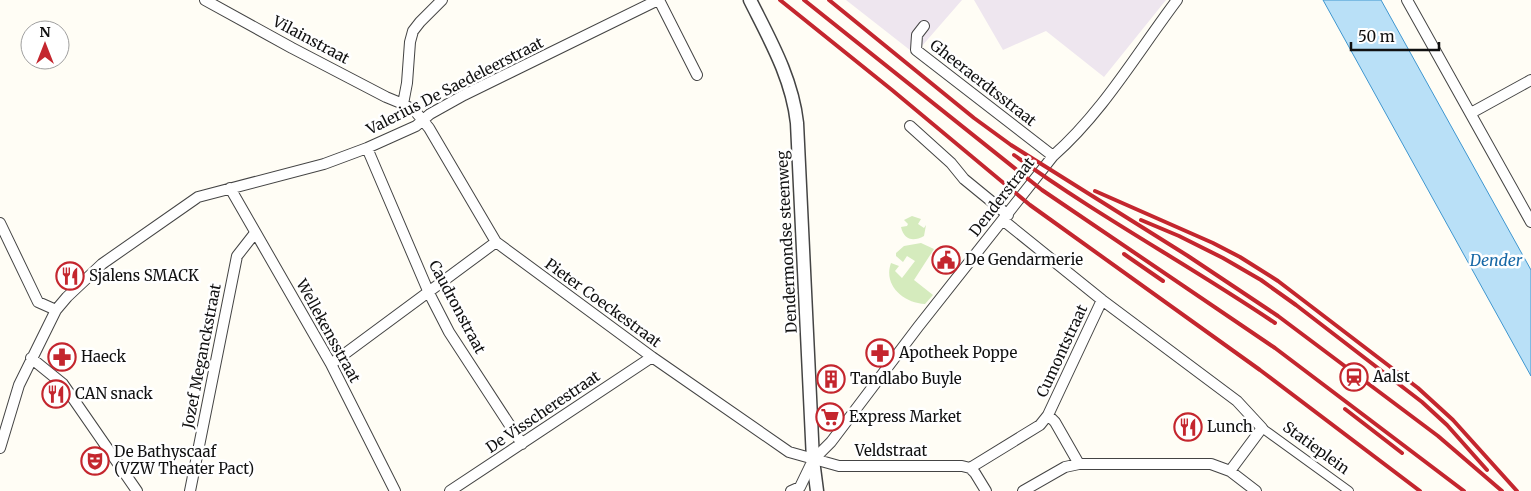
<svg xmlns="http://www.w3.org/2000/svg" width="1531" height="491" font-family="Merriweather,serif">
  <rect width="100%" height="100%" fill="#fffdf5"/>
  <path fill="#eee6ef" d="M 846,0 L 962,0 L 915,54 Z
    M 974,0 L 1166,0 L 1104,77 L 1046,31 L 1003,50 Z"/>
  <path fill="#d5ebbd" d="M 912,216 L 921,219 L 918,224 L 924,228 L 926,225 L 924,236 C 913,242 904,240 901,227 L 907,226 L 908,224 L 904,220 Z
    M 921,243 L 934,249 L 914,280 L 933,295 L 925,304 C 903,303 883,285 891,263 L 899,266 L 895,271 L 902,278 L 915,261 L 907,256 L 903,262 L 896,256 L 896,253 L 904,246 Z"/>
  <path fill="#b9e0f7" stroke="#3f96cf" d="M 1323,0 L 1381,0 L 1531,270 L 1531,376 Z"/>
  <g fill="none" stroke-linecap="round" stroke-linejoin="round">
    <g stroke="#444" stroke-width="10">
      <path id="pedestrian" d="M 1262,428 L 1349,491"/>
    </g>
    <g stroke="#444" stroke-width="12">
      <path id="minor" d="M 205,0 L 292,48 L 386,97 L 403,104 L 415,111 L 429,128 L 496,242 L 652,357 L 789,452 L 839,466 L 962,466 L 970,468
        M 659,0 L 697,75
        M 1407,0 L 1531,222
        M 924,26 L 917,35 L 916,50 L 1053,156
        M 403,104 L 407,83 L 410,42 L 413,31 L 420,22 L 442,0
        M 1471,113 L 1531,80
        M 910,126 L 951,163 L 964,179 L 1008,215
        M 367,148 L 429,293 L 449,332 L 522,444
        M 230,188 L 331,364 L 395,491
        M 1004,221 L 1102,300 L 1237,401 L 1262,428 L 1230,471
        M 0,223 L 38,302 L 56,310
        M 31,358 L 63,384 L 137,491
        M 331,364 L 496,242
        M 1048,415 L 1102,300
        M 0,448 L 19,385 L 56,310 L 67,297 L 102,264 L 198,197 L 324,164 L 367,148 L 416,126 L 430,114 L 464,95 L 658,0
        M 190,491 L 237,256 L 255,233
        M 450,491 L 652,357
        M 791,491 L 800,487 L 813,460 L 831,442 L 918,327 L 1053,156 C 1103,112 1137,53 1177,0
        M 986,491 L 975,473 L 970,468 L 1040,425 L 1048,415 L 1055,422 L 1079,464
        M 1023,491 L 1065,467 L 1079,464 L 1211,464 L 1230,471 L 1256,491"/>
    </g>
    <g stroke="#444" stroke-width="15">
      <path id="tertiary" d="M 750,0 C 770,40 792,78 797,123 L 813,460 L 817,491"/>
    </g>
    <use href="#pedestrian" stroke="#fff" stroke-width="8"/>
    <use href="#minor" stroke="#fff" stroke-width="10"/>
    <use href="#tertiary" stroke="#fff" stroke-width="12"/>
    <path stroke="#c4262e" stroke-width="4" d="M 780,0 L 892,90 L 1030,205 L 1260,370 L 1420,491
      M 804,0 L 1042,190 L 1275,348 L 1464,491
      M 829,0 L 974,118 L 1011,145 L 1188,256 L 1278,316 L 1438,436 L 1502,491
      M 1014,155 C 1098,216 1189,265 1275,323
      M 1095,191 L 1213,243 L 1240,257 L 1278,281 L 1418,388 L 1453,420 L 1517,491
      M 1141,220 L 1179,236 L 1223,258 L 1261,280 L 1296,305 L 1422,402 L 1447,425 L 1487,470
      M 1124,254 L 1163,281
      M 1345,409 L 1402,453"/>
  </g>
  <defs>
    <g id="civic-ring" transform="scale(1.4375)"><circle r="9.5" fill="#fff" stroke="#c4262e" stroke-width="1.5"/><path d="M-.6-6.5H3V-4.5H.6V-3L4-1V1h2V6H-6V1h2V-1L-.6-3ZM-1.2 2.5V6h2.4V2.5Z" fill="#c4262e"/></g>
    <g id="restaurant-ring" transform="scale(1.4375)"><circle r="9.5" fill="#fff" stroke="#c4262e" stroke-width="1.5"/><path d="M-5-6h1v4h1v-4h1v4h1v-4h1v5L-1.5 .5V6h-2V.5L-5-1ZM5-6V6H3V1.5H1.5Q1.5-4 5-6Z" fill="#c4262e"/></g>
    <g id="pharmacy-ring" transform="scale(1.4375)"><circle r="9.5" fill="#fff" stroke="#c4262e" stroke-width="1.5"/><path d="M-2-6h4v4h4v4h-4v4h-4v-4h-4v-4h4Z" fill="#c4262e"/></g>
    <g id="station-ring" transform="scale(1.4375)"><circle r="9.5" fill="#fff" stroke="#c4262e" stroke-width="1.5"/><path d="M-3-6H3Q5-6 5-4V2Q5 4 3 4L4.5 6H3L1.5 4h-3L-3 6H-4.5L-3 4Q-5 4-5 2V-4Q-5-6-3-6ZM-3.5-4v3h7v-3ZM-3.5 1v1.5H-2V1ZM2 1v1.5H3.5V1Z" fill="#c4262e"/></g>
    <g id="building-ring" transform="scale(1.4375)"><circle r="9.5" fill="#fff" stroke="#c4262e" stroke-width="1.5"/><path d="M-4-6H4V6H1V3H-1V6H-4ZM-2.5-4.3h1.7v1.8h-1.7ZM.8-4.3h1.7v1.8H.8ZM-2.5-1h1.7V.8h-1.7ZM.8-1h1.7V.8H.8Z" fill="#c4262e"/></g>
    <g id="supermarket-ring" transform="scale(1.4375)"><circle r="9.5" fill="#fff" stroke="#c4262e" stroke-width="1.5"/><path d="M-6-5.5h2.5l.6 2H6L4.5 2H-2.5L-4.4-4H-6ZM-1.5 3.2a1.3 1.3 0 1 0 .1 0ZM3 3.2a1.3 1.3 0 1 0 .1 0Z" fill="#c4262e"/></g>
    <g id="theatre-ring" transform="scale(1.4375)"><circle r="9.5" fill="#fff" stroke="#c4262e" stroke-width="1.5"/><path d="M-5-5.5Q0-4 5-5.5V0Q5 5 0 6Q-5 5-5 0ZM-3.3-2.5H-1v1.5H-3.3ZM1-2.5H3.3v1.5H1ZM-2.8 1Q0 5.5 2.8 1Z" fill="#c4262e"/></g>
  </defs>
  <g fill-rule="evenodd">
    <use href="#civic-ring" x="946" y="260"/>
    <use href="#restaurant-ring" x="70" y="276"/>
    <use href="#pharmacy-ring" x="880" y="353"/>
    <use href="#pharmacy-ring" x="62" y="357"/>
    <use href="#station-ring" x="1354" y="377"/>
    <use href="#building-ring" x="831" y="379"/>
    <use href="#restaurant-ring" x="56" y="394"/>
    <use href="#supermarket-ring" x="830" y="417"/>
    <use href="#restaurant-ring" x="1188" y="427"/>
    <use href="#theatre-ring" x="95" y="461"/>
  </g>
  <g text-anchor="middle" stroke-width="5" stroke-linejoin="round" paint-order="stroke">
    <g font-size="15" fill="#111" stroke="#fff">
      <text transform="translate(311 40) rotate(28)" y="5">Vilainstraat</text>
      <text transform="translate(983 83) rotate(38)" y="5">Gheeraerdtsstraat</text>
      <text transform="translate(455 86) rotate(-27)" y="5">Valerius De Saedeleerstraat</text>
      <text transform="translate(1002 197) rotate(-52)" y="5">Denderstraat</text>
      <text transform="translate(787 242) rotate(-93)" y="5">Dendermondse steenweg</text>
      <text transform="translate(603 303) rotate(36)" y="5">Pieter Coeckestraat</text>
      <text transform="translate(457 307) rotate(62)" y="5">Caudronstraat</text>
      <text transform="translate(328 331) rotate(61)" y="5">Wellekensstraat</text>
      <text transform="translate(1062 351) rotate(-65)" y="5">Cumontstraat</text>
      <text transform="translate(202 356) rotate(-79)" y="5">Jozef Meganckstraat</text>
      <text transform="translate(543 412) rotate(-34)" y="5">De Visscherestraat</text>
      <text transform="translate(1316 448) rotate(36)" y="5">Statieplein</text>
      <text x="891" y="456">Veldstraat</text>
    </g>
    <g font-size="15" fill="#111" stroke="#fff" text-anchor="start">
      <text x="965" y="265">De Gendarmerie</text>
      <text x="89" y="281">Sjalens SMACK</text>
      <text x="899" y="358">Apotheek Poppe</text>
      <text x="81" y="362">Haeck</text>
      <text x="1373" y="382">Aalst</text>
      <text x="850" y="384">Tandlabo Buyle</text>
      <text x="75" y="399">CAN snack</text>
      <text x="849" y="422">Express Market</text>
      <text x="1207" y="432">Lunch</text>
      <text x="114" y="457">De Bathyscaaf<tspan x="114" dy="17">(VZW Theater Pact)</tspan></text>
    </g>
    <g font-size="16" font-style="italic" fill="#1768a6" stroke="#fff">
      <text x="1496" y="266">Dender</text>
    </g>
  </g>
  <g transform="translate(45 45)"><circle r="24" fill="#ffffff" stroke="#a0a0a0"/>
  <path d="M0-4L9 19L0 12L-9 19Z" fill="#c4262e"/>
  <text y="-8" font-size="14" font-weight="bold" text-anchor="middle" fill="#111111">N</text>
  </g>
  <path d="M1351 42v8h88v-8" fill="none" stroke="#111111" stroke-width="2.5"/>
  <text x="1358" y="42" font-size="15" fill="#111111" stroke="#ffffff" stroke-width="4" paint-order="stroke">50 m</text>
</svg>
